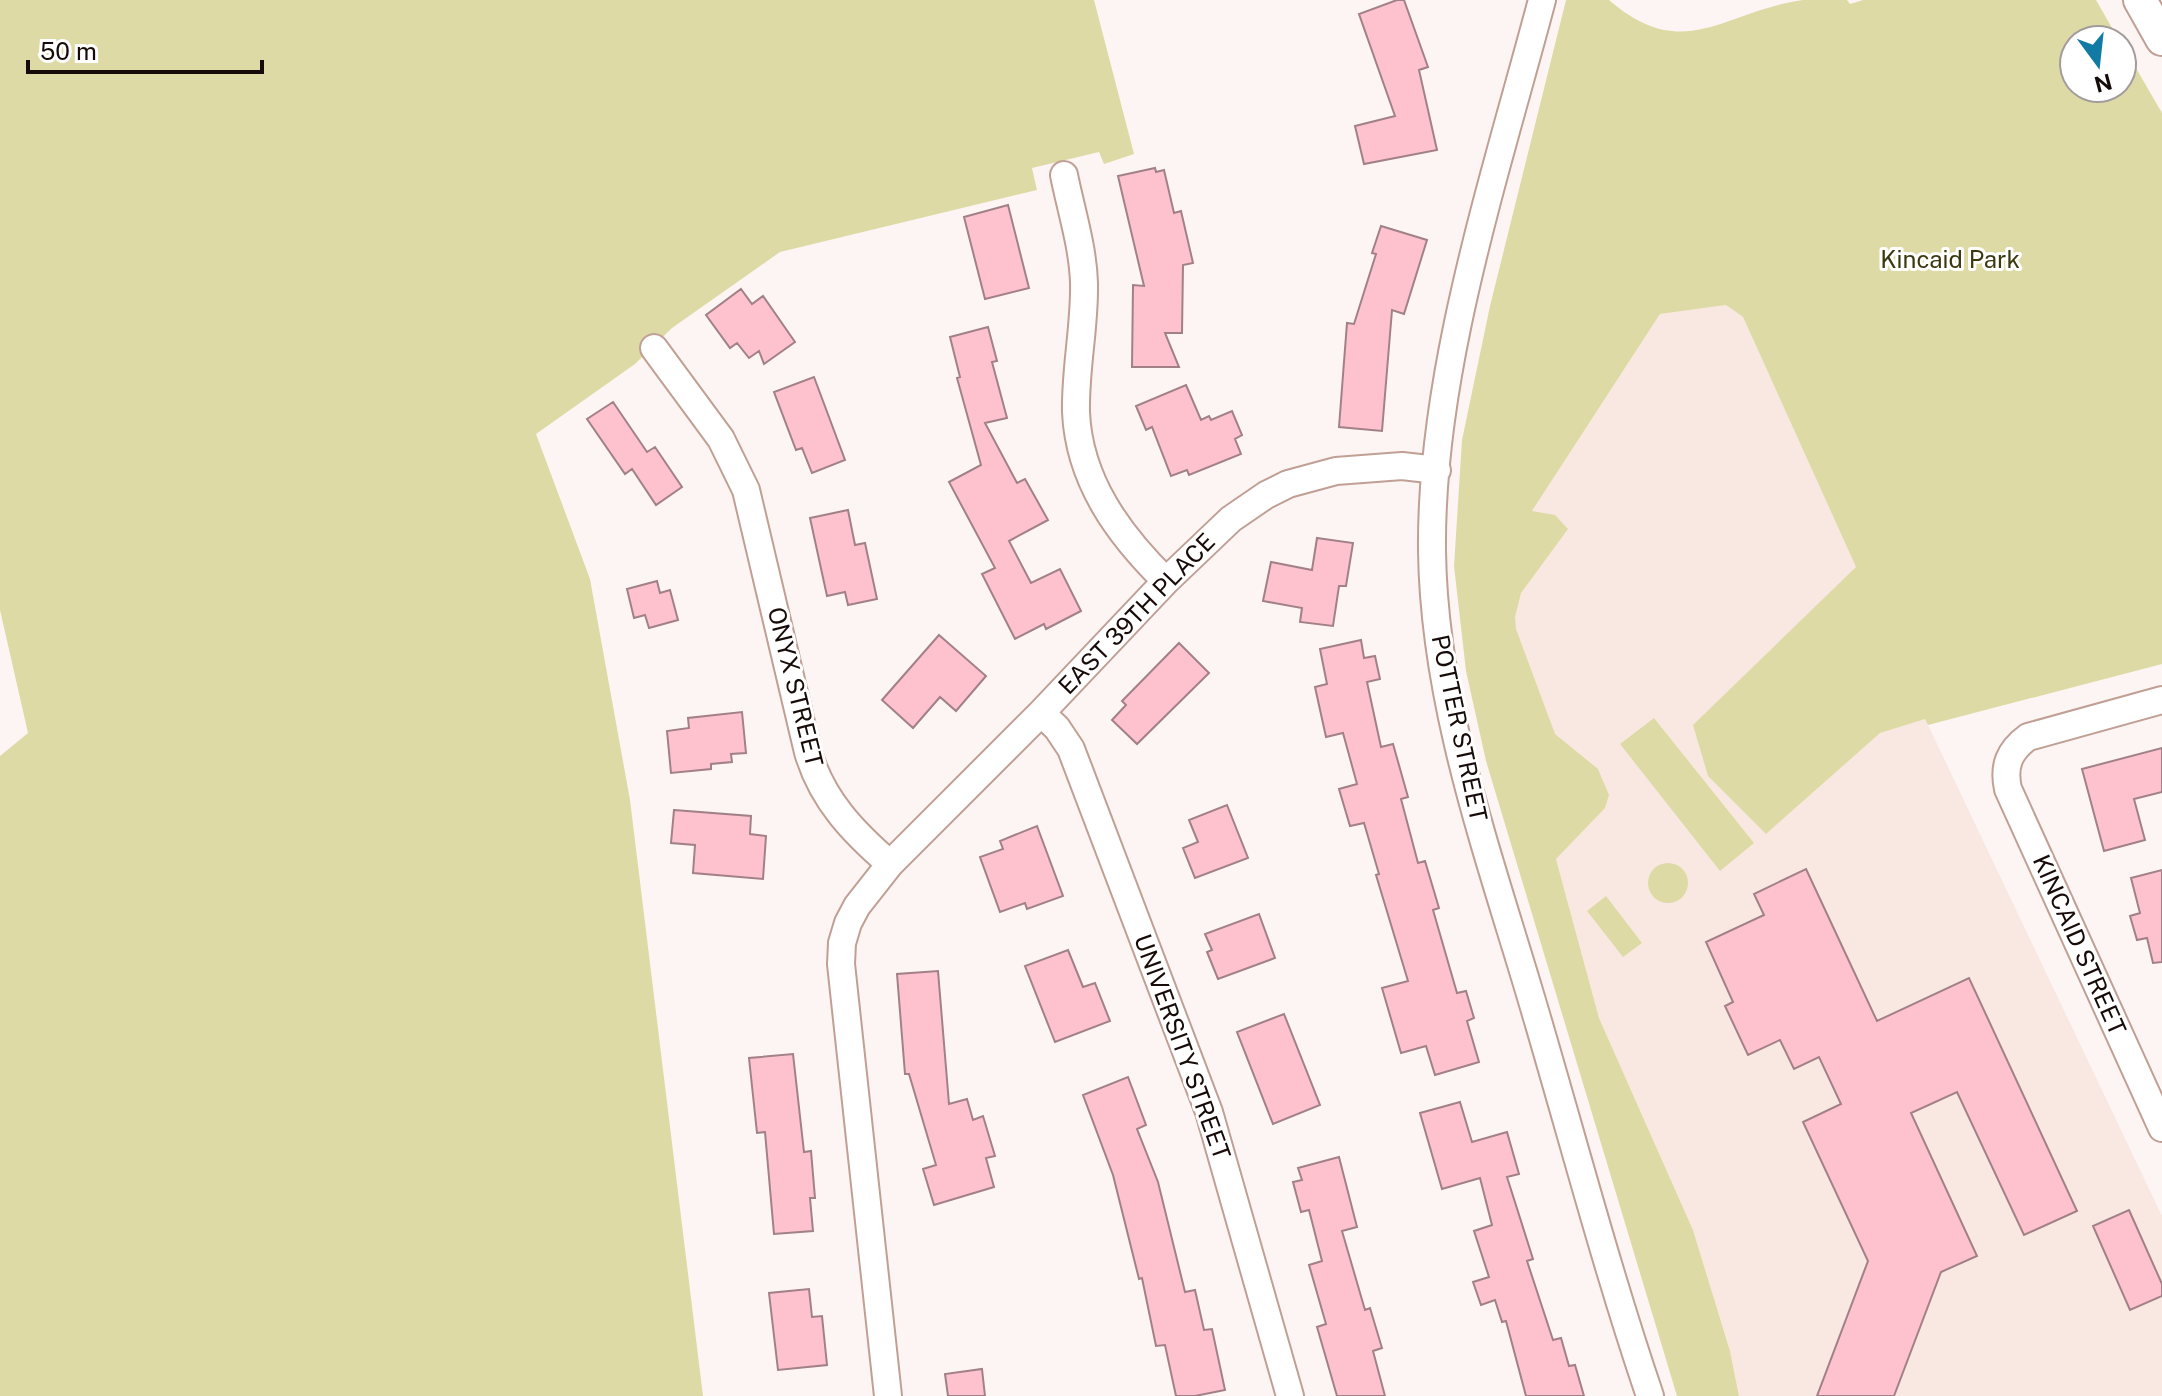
<svg xmlns="http://www.w3.org/2000/svg" width="2162" height="1396" font-family="'Public Sans',sans-serif">
  <rect width="100%" height="100%" fill="#fdf5f3"/>
  <path fill="#f9e8e2" d="M 1726,305 L 1743,317 L 1928,725 L 2162,1216 L 2162,1396 L 1739,1396 L 1730,1351 L 1693,1230 L 1599,1018 L 1556,859 L 1500,675 L 1532,511 L 1660,314 Z"/>
  <path fill="#dedaa5" d="M 0,0 L 1094,0 L 1134,154 L 1104,164 L 1099,152 L 1032,168 L 1037,190 L 780,252 L 672,328 L 635,364 L 536,434 L 590,579 L 630,800 L 703,1396 L 0,1396 L 0,756 L 28,733 L 0,610 Z
    M 1566,0 L 1609,0 C 1684,65 1724,11 1803,0 C 1817,0 1833,0 1847,0 L 1850,4 L 1863,0 L 2096,0 L 2119,40 L 2074,40 L 2074,88 L 2122,88 L 2122,44 L 2162,113 L 2162,664 L 1928,725 L 1925,719 L 1880,733 L 1766,834 L 1708,776 L 1693,725 L 1856,567 L 1743,317 L 1726,305 L 1660,314 L 1532,511 L 1555,515 L 1568,529 L 1521,593 L 1515,617 L 1516,629 L 1555,734 L 1598,769 L 1609,795 L 1605,808 L 1556,859 L 1599,1018 L 1693,1230 L 1730,1351 L 1739,1396 L 1677,1396 L 1486,761 L 1466,671 L 1454,566 L 1462,440 L 1490,306 Z
    M 1654,718 L 1754,843 L 1720,871 L 1620,744 Z
    M1648 883a20 20 0 1 1 40 0a20 20 0 1 1-40 0Z
    M 1606,896 L 1642,943 L 1623,957 L 1587,911 Z"/>
  <path fill="#fec2ce" stroke="#a28087" stroke-width="2" d="M 1397,0 L 1404,0 L 1428,67 L 1419,70 L 1437,150 L 1364,164 L 1355,126 L 1395,116 L 1359,14 Z
    M 1155,168 L 1156,172 L 1164,170 L 1174,213 L 1181,211 L 1193,263 L 1183,265 L 1182,333 L 1165,333 L 1179,367 L 1132,367 L 1133,285 L 1144,286 L 1118,176 Z
    M 1008,205 L 1029,288 L 985,299 L 964,217 Z
    M 1381,226 L 1427,240 L 1404,314 L 1392,310 L 1382,431 L 1339,427 L 1347,323 L 1354,324 L 1376,254 L 1372,253 Z
    M 741,289 L 752,304 L 763,296 L 795,342 L 764,364 L 759,351 L 749,358 L 737,343 L 730,348 L 706,315 Z
    M 988,327 L 997,361 L 992,362 L 1007,418 L 985,423 L 1017,483 L 1025,479 L 1048,520 L 1009,541 L 1031,583 L 1060,569 L 1081,611 L 1046,629 L 1044,624 L 1015,639 L 982,574 L 995,568 L 949,482 L 981,465 L 957,378 L 960,377 L 950,337 Z
    M 814,377 L 845,460 L 812,473 L 802,448 L 796,450 L 774,392 Z
    M 1186,385 L 1201,420 L 1209,416 L 1211,420 L 1232,411 L 1242,435 L 1235,439 L 1241,454 L 1189,475 L 1187,470 L 1171,476 L 1152,427 L 1146,430 L 1136,406 Z
    M 613,402 L 647,452 L 655,447 L 682,487 L 656,505 L 632,469 L 625,474 L 587,419 Z
    M 848,510 L 855,545 L 865,543 L 877,599 L 848,605 L 845,592 L 827,596 L 810,518 Z
    M 1317,538 L 1353,543 L 1346,586 L 1339,586 L 1333,626 L 1300,622 L 1302,608 L 1263,601 L 1271,562 L 1312,570 Z
    M 657,581 L 660,593 L 670,590 L 678,620 L 649,628 L 645,615 L 634,618 L 627,589 Z
    M 939,635 L 986,676 L 956,711 L 940,697 L 913,728 L 882,700 Z
    M 1361,640 L 1364,658 L 1375,656 L 1380,679 L 1367,682 L 1381,747 L 1393,744 L 1408,797 L 1401,799 L 1418,863 L 1425,861 L 1439,908 L 1433,910 L 1457,993 L 1466,991 L 1474,1018 L 1467,1021 L 1479,1062 L 1435,1075 L 1426,1046 L 1401,1053 L 1382,988 L 1408,981 L 1376,875 L 1379,874 L 1364,823 L 1350,826 L 1339,789 L 1357,784 L 1343,733 L 1326,737 L 1315,687 L 1327,684 L 1320,649 Z
    M 1179,643 L 1209,673 L 1137,744 L 1112,720 L 1126,705 L 1122,701 Z
    M 742,712 L 746,753 L 731,754 L 732,762 L 711,764 L 711,769 L 671,773 L 667,731 L 689,728 L 688,718 Z
    M 2162,748 L 2162,792 L 2134,799 L 2145,840 L 2104,851 L 2082,769 Z
    M 1227,805 L 1248,858 L 1195,878 L 1183,848 L 1198,842 L 1189,820 Z
    M 674,810 L 751,816 L 750,834 L 766,836 L 763,879 L 693,873 L 695,845 L 671,843 Z
    M 1037,826 L 1063,896 L 1027,909 L 1025,903 L 1000,912 L 980,857 L 1003,849 L 1000,841 Z
    M 1806,869 L 1877,1021 L 1969,978 L 2077,1211 L 2024,1235 L 1957,1092 L 1911,1113 L 1977,1256 L 1941,1272 L 1894,1396 L 1817,1396 L 1868,1261 L 1803,1122 L 1841,1104 L 1819,1057 L 1794,1069 L 1780,1040 L 1748,1055 L 1725,1006 L 1733,1002 L 1706,942 L 1764,915 L 1754,894 Z
    M 2162,870 L 2162,962 L 2153,963 L 2147,938 L 2137,940 L 2130,916 L 2140,913 L 2131,878 Z
    M 1259,914 L 1275,958 L 1218,979 L 1207,952 L 1212,950 L 1205,934 Z
    M 1068,950 L 1083,987 L 1095,983 L 1110,1021 L 1055,1042 L 1025,966 Z
    M 938,971 L 949,1104 L 967,1099 L 973,1120 L 983,1116 L 995,1156 L 986,1158 L 994,1187 L 934,1205 L 923,1169 L 936,1165 L 909,1074 L 905,1074 L 897,974 Z
    M 1284,1014 L 1320,1105 L 1273,1124 L 1237,1032 Z
    M 793,1054 L 804,1152 L 811,1151 L 815,1198 L 810,1198 L 813,1231 L 774,1234 L 765,1132 L 757,1133 L 749,1058 Z
    M 1128,1077 L 1146,1125 L 1137,1129 L 1158,1182 L 1185,1292 L 1195,1290 L 1204,1330 L 1212,1329 L 1225,1390 L 1195,1396 L 1176,1396 L 1165,1345 L 1156,1346 L 1142,1278 L 1139,1279 L 1113,1175 L 1083,1095 Z
    M 1460,1102 L 1472,1142 L 1507,1132 L 1519,1174 L 1507,1177 L 1533,1259 L 1527,1261 L 1553,1340 L 1561,1338 L 1569,1366 L 1575,1365 L 1584,1396 L 1526,1396 L 1506,1321 L 1502,1322 L 1495,1300 L 1481,1305 L 1473,1282 L 1489,1277 L 1474,1231 L 1492,1225 L 1480,1178 L 1442,1189 L 1420,1113 Z
    M 1339,1157 L 1357,1227 L 1342,1231 L 1365,1310 L 1370,1308 L 1382,1348 L 1373,1351 L 1385,1396 L 1337,1396 L 1317,1327 L 1326,1324 L 1309,1265 L 1322,1261 L 1309,1210 L 1301,1212 L 1293,1182 L 1302,1180 L 1298,1168 Z
    M 2129,1210 L 2162,1284 L 2162,1296 L 2130,1310 L 2093,1226 Z
    M 809,1289 L 812,1317 L 822,1316 L 827,1365 L 778,1370 L 769,1293 Z
    M 982,1369 L 985,1396 L 948,1396 L 945,1374 Z"/>
  <g fill="none" stroke-linecap="round" stroke-linejoin="round">
    <g stroke="#c09f94" stroke-width="30">
      <path id="minor" d="M 1542,0 C 1496,174 1430,371 1432,551 C 1434,703 1487,850 1530,994 C 1570,1128 1605,1264 1650,1396
        M 1064,175 C 1071,210 1083,247 1084,283 C 1085,326 1075,369 1076,412 C 1079,481 1119,535 1166,581
        M 654,348 L 721,439 L 746,490 L 808,752 C 822,800 853,832 890,864
        M 2162,700 L 2028,737 C 2009,751 2003,766 2008,789 L 2162,1128
        M 1041,713 L 1057,728 L 1071,749 L 1209,1112 L 1290,1396
        M 888,1396 L 841,964 L 842,943 L 848,923 L 857,906 L 890,864 L 1041,713 L 1166,581 L 1231,519 L 1266,495 L 1288,484 L 1336,471 L 1402,466 L 1437,470"/>
    </g>
    <g stroke="#c09f94" stroke-width="36">
      <path id="tertiary" d="M 2140,0 L 2162,39"/>
    </g>
    <use href="#minor" stroke="#fff" stroke-width="26"/>
    <use href="#tertiary" stroke="#fff" stroke-width="32"/>
  </g>
  <g text-anchor="middle" stroke-width="6" stroke-linejoin="round" paint-order="stroke">
    <g font-size="24" fill="#3c380e" stroke="#fff">
      <text x="1950" y="268">Kincaid Park</text>
    </g>
    <g font-size="24" fill="#160b08" stroke="#fff">
      <text transform="translate(1137 614) rotate(-46)" y="8">EAST 39TH PLACE</text>
      <text transform="translate(795 687) rotate(76)" y="8">ONYX STREET</text>
      <text transform="translate(1459 728) rotate(78)" y="8">POTTER STREET</text>
      <text transform="translate(2079 945) rotate(66)" y="8">KINCAID STREET</text>
      <text transform="translate(1182 1047) rotate(70)" y="8">UNIVERSITY STREET</text>
    </g>
  </g>
  <g transform="translate(2098 64) rotate(165)"><circle r="38" fill="#ffffff" stroke="#a29d9c" stroke-width="2"/>
  <path d="M0-6L14 30L0 20L-14 30Z" fill="#117ba5"/>
  <text y="-12" font-size="22" font-weight="bold" text-anchor="middle" fill="#160b08">N</text>
  </g>
  <path d="M28 60v12h234v-12" fill="none" stroke="#160b08" stroke-width="4"/>
  <text x="40" y="60" font-size="24" fill="#160b08" stroke="#ffffff" stroke-width="6" paint-order="stroke">50 m</text>
</svg>
